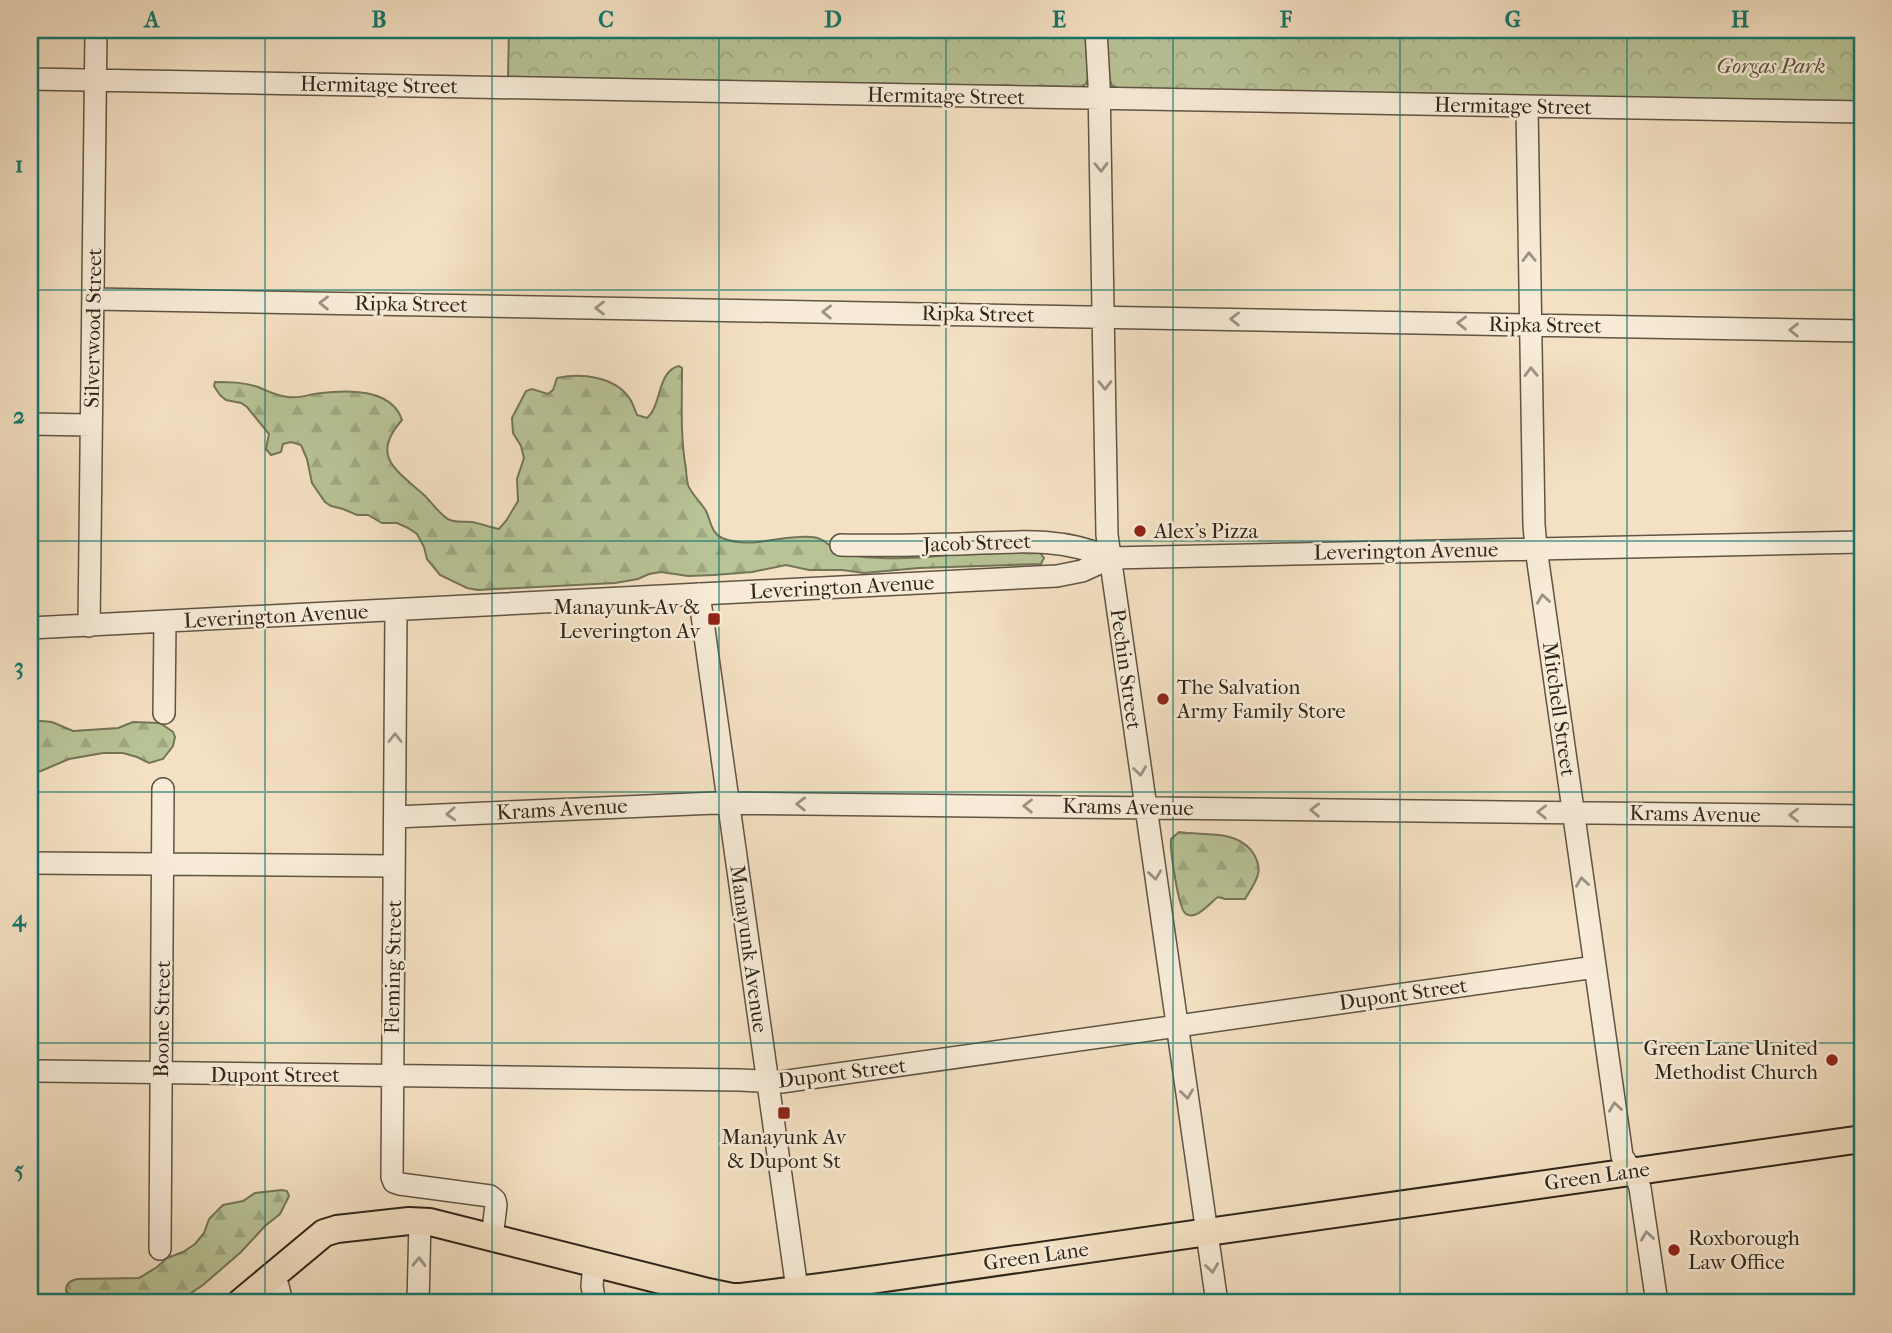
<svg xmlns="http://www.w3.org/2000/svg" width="1892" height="1333" font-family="'IM FELL French Canon',serif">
  <defs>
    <pattern id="forest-firs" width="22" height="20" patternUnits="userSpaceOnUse" patternTransform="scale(1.75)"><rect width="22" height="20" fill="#b8c396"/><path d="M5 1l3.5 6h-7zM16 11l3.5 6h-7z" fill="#9ea781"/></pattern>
    <pattern id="park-crowns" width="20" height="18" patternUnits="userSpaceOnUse" patternTransform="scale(1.75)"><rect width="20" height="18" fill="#b8c396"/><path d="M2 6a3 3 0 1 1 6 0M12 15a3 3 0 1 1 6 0" fill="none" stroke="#9ea781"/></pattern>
  </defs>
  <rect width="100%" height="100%" fill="#f4e1c3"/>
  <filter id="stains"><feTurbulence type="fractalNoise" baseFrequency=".00286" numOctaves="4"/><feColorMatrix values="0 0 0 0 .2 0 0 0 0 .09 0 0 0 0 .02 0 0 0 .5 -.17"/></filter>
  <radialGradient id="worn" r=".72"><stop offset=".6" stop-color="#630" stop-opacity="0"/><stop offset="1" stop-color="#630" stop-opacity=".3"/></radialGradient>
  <path fill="url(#forest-firs)" stroke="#747458" stroke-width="2" d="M 679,366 L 682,368 C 682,402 680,436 686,469 C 686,474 687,480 688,485 C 692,495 701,502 706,511 C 711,521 711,533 722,538 C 752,550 782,534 812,537 C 823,537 830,547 839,552 C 851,557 868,557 881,558 C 934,561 987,546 1040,553 L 1044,558 L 1041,564 L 919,568 L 864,573 L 842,570 L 809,570 L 786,565 L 752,572 L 714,575 L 688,576 L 661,572 L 649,574 L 638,579 L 615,583 L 478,590 L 467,588 L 440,575 L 427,559 L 424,547 L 417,534 L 408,528 L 397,523 L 382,523 L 368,515 L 357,515 L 343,509 L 331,506 L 325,502 L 312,483 L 307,459 L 301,445 L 291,442 L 283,444 L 281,452 L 271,455 L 266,449 L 269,434 L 247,407 L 241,403 L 226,400 L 220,395 L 214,386 L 215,382 C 229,382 244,382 258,387 C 268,391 277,396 288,397 C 299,399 310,394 321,393 C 347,390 392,388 402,420 C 370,456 396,470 423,494 C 432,502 440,516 450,520 C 457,523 465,521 472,522 C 481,524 490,527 499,529 L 506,521 L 518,501 L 517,479 L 524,458 L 521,446 L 513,433 L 512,418 L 526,391 L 532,389 L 548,394 L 553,390 L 557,378 C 581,373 615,376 630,399 C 633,404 635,410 637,415 L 647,418 C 662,405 657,371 679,366 Z
    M 30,720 L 52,722 L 73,731 L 118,728 L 133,722 L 160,723 L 173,732 L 175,737 L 173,746 L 163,759 L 149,763 L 137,757 L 123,753 L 103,753 L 69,759 L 41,771 L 30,774 Z
    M 1179,832 C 1202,836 1233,829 1251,850 C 1266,870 1256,881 1245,899 L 1225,899 L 1218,897 C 1211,902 1196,921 1186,914 C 1178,909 1170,849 1171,839 Z
    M 282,1190 L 287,1191 L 289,1196 L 280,1214 L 265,1226 L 241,1252 L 203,1285 L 182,1299 L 172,1303 L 85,1303 L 73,1298 L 66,1291 C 66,1283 70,1281 77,1279 L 139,1278 L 157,1267 L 167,1258 L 183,1252 L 195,1244 L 204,1233 L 209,1219 L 223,1205 L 243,1201 L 255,1193 Z"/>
  <path fill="url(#park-crowns)" stroke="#747458" stroke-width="2" d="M 509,30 L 1085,30 L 1088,78 L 1086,84 L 1080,87 L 508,77 Z
    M 1104,30 L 1862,30 L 1862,103 L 1117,88 L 1112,86 L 1110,80 Z"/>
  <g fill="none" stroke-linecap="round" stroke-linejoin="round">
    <g stroke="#605444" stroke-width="24">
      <path id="minor" d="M 1096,30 L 1099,84 L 1107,535 L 1217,1303
        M 30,79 L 1862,112
        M 1527,106 L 1534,525 L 1536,548 L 1622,1156 L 1637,1179 L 1640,1188 L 1657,1303
        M 94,299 L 1862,331
        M 30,424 L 91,425
        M 841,545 C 881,546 921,545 961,544 C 1014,542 1059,536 1110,558
        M 699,594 L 799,1303
        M 396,610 L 392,1177 L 394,1182 L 400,1184 L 490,1196 L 495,1200 L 496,1205 L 492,1238
        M 89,626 L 96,30
        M 30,628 L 1057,576 L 1082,571 L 1110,558 L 1862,542
        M 164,713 L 165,622
        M 395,817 L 715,803 L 1862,816
        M 30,863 L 394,866
        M 40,1071 L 740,1080 L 781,1082 L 1595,967
        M 160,1249 L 163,789
        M 594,1263 L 592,1286 L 595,1303
        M 271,1277 L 278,1286 L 282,1303
        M 418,1303 L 420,1221"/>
    </g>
    <g stroke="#2f251a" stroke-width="30">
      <path id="major" d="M 240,1303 L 324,1233 L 337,1229 L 409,1221 L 430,1222 L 708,1292 L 732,1297 L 741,1297 L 821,1287 L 1862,1139"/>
    </g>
    <use href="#minor" stroke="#f8ecd8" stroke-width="21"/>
    <use href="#major" stroke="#f4e1c3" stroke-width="26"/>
  </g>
  <defs><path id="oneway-chevron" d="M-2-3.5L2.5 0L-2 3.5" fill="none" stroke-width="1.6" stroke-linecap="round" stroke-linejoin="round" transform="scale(1.75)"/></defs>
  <g stroke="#9e9282">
    <use href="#oneway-chevron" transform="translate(1101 167) rotate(89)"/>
    <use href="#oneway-chevron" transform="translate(1529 257) rotate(-91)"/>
    <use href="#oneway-chevron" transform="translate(324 303) rotate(-179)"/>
    <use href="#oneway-chevron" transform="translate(600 308) rotate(-179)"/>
    <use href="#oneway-chevron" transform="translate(827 312) rotate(-179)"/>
    <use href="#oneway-chevron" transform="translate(1235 319) rotate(-179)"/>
    <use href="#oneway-chevron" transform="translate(1462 323) rotate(-179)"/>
    <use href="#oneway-chevron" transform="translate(1794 330) rotate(-179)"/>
    <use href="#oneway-chevron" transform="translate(1531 372) rotate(-91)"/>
    <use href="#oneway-chevron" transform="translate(1105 385) rotate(89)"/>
    <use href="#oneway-chevron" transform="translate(1543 599) rotate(-98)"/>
    <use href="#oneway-chevron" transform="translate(395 738) rotate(-90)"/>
    <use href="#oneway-chevron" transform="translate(1140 771) rotate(82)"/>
    <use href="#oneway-chevron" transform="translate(801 804) rotate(-179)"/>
    <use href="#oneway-chevron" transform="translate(1028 806) rotate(-179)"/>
    <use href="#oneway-chevron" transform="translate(1315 810) rotate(-179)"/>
    <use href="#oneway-chevron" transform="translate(1542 812) rotate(-179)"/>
    <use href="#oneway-chevron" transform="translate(451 814) rotate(177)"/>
    <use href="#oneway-chevron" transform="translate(1794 815) rotate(-179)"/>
    <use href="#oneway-chevron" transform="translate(1155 875) rotate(82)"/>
    <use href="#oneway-chevron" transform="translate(1582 882) rotate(-98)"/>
    <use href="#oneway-chevron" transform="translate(1187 1094) rotate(82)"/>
    <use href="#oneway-chevron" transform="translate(1615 1107) rotate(-98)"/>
    <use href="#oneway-chevron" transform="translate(1647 1236) rotate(-98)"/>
    <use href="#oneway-chevron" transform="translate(419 1262) rotate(-89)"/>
    <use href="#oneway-chevron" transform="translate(1212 1268) rotate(82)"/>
  </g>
  <path fill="none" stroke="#0f766e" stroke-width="2" stroke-opacity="0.55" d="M 265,30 L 265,1303M 492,30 L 492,1303M 719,30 L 719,1303M 946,30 L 946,1303M 1173,30 L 1173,1303M 1400,30 L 1400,1303M 1627,30 L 1627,1303M 30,290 L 1862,290M 30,541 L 1862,541M 30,792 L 1862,792M 30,1043 L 1862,1043"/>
  <g fill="#8f2418" stroke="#f8ecd8" stroke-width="2.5">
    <circle cx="1140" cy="531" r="7"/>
    <rect x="707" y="612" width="14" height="14" rx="3.5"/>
    <circle cx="1163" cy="699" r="7"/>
    <circle cx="1832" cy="1060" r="7"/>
    <rect x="777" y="1106" width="14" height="14" rx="3.5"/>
    <circle cx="1674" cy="1250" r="7"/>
  </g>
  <g text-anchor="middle" stroke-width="5" stroke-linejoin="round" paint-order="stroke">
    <g font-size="21" font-style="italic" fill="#58543f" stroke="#f8ecd8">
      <text x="1771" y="73">Gorgas Park</text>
    </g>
    <g font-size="21" fill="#2f251a" stroke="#f8ecd8">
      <text transform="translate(379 85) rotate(1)" y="7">Hermitage Street</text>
      <text transform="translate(946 96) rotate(1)" y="7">Hermitage Street</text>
      <text transform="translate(1513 106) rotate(1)" y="7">Hermitage Street</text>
      <text transform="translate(411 304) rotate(1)" y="7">Ripka Street</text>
      <text transform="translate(978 314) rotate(1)" y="7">Ripka Street</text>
      <text transform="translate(1545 325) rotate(1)" y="7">Ripka Street</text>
      <text transform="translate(93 328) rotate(-89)" y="7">Silverwood Street</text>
      <text transform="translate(977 543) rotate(-2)" y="7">Jacob Street</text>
      <text transform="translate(1406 551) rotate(-1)" y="7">Leverington Avenue</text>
      <text transform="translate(842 587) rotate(-3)" y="7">Leverington Avenue</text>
      <text transform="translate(276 616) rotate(-3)" y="7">Leverington Avenue</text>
      <text transform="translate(1126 669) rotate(82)" y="7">Pechin Street</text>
      <text transform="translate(1559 709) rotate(82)" y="7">Mitchell Street</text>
      <text transform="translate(1128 807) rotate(1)" y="7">Krams Avenue</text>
      <text transform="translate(562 809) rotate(-3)" y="7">Krams Avenue</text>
      <text transform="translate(1695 814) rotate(1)" y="7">Krams Avenue</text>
      <text transform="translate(749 949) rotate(82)" y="7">Manayunk Avenue</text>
      <text transform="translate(393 967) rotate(-89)" y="7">Fleming Street</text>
      <text transform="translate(1403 994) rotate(-8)" y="7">Dupont Street</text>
      <text transform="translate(162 1019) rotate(-89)" y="7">Boone Street</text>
      <text transform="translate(842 1073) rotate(-7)" y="7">Dupont Street</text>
      <text x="275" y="1082">Dupont Street</text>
      <text transform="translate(1597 1176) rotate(-8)" y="7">Green Lane</text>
      <text transform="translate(1036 1256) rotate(-8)" y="7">Green Lane</text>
    </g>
    <g font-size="21" fill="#2f251a" stroke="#f8ecd8" text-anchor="start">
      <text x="1154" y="538">Alex's Pizza</text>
      <text x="700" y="614" text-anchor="end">Manayunk Av &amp;<tspan x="700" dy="24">Leverington Av</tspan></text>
      <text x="1177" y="694">The Salvation<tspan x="1177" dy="24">Army Family Store</tspan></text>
      <text x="1818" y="1055" text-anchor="end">Green Lane United<tspan x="1818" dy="24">Methodist Church</tspan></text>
      <text x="784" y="1144" text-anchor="middle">Manayunk Av<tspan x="784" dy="24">&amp; Dupont St</tspan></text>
      <text x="1688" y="1245">Roxborough<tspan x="1688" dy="24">Law Office</tspan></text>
    </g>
  </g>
  <rect width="1892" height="1333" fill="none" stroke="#f4e1c3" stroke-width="77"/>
  <rect x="38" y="38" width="1816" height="1256" fill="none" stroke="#0f766e" stroke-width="2.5"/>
  <g font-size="23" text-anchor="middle" font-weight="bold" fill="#0f766e">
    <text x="152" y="27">A</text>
    <text x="379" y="27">B</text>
    <text x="606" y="27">C</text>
    <text x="833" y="27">D</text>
    <text x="1059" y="27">E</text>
    <text x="1286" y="27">F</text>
    <text x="1513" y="27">G</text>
    <text x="1740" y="27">H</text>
    <text x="19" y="172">1</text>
    <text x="19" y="423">2</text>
    <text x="19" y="674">3</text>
    <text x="19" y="926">4</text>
    <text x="19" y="1177">5</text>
  </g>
  <rect width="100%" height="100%" filter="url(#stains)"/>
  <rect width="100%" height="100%" fill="url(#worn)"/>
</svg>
